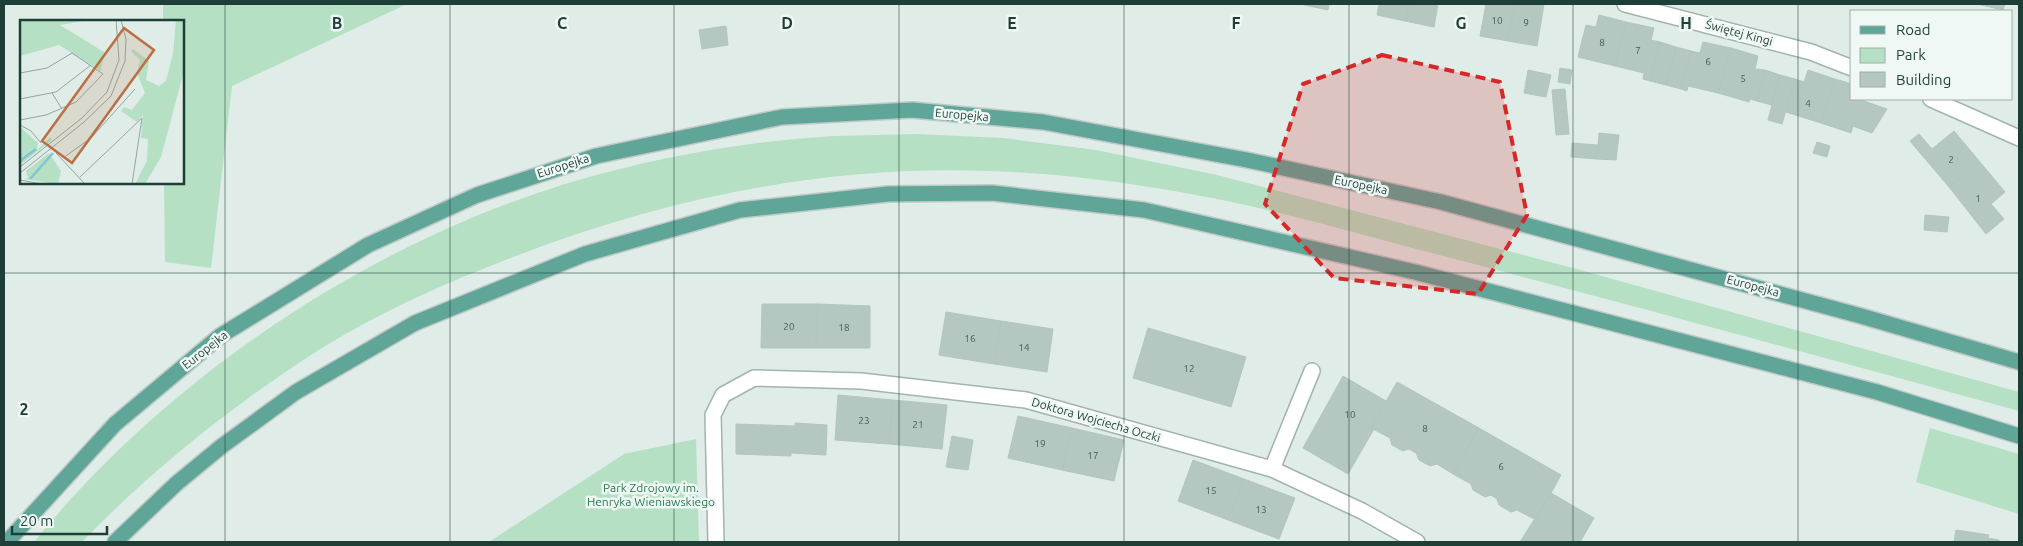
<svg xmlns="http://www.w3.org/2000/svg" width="2023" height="546" font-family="Ubuntu,sans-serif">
  <rect width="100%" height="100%" fill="#dfece7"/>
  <path fill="#b5e0c4" d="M 163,4 L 407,4 L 232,86 L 211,268 L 165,262 L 164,183 L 182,182 L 182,21 L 163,21 Z
    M 916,134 L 1003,138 L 1096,150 L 1217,175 L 1573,268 L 2019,392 L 2019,411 C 1829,359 1638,307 1447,257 C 1360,235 1273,208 1185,193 C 1120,181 1054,173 989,171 C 828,165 671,197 521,254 C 460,277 399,303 342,336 C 251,390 155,466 82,542 L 34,542 C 176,367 396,224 616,170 C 687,152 762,140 835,136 C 862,135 889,135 916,134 Z
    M 1930,428 L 2019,454 L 2019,514 L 1916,482 Z
    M 696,439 L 699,542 L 489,542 L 624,454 Z"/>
  <path fill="#b4c7c0" stroke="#b1c6bf" d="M 1300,4 L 1329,4 L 1328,10 Z
    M 1379,4 L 1409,4 L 1405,21 L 1377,15 Z
    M 1409,4 L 1438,4 L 1434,27 L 1405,21 Z
    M 1486,4 L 1515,4 L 1508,41 L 1480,36 Z
    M 1515,4 L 1544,4 L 1537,46 L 1508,41 Z
    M 1977,4 L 2005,4 L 2003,10 Z
    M 1599,15 L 1626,22 L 1615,66 L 1578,57 L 1586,25 L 1596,27 Z
    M 1626,22 L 1654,28 L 1651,40 L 1660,42 L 1650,81 L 1643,79 L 1644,73 L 1615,66 Z
    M 726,26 L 728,45 L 702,49 L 699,30 Z
    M 1660,42 L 1676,47 L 1666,85 L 1650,81 Z
    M 1703,42 L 1731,48 L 1718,93 L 1688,86 L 1687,91 L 1681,89 L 1691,51 L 1700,53 Z
    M 1676,47 L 1691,51 L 1681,89 L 1666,85 Z
    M 1731,48 L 1758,56 L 1755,69 L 1765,70 L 1757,101 L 1750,99 L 1749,102 L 1718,93 Z
    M 1560,68 L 1572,70 L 1570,84 L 1558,82 Z
    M 1528,70 L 1551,75 L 1546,97 L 1524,93 Z
    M 1765,70 L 1780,75 L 1772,105 L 1757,101 Z
    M 1808,70 L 1835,79 L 1821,123 L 1786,112 L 1795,79 L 1804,82 Z
    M 1780,75 L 1795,79 L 1782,124 L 1768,120 Z
    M 1835,79 L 1852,84 L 1852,99 L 1858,99 L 1887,109 L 1872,133 L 1853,126 L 1851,133 L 1821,123 Z
    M 1565,89 L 1567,111 L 1554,112 L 1552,90 Z
    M 1567,111 L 1569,134 L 1556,135 L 1554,112 Z
    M 1954,131 L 1980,162 L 1949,187 L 1910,141 L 1919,134 L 1932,149 Z
    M 1599,133 L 1619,135 L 1616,160 L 1597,159 Z
    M 1817,142 L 1830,146 L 1827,157 L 1813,153 Z
    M 1572,143 L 1598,145 L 1597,159 L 1571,157 Z
    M 1980,162 L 2005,192 L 1991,204 L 2004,219 L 1986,234 L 1949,187 Z
    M 1925,215 L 1949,217 L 1947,232 L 1924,230 Z
    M 762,304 L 818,304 L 816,348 L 761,348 Z
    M 818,304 L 870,306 L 870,348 L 816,348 Z
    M 946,312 L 1001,321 L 994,364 L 939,355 Z
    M 1001,321 L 1053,329 L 1047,372 L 994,364 Z
    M 1148,328 L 1246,357 L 1231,407 L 1133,378 Z
    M 1343,376 L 1386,401 L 1371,428 L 1374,429 L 1348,474 L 1303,448 Z
    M 1397,382 L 1479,428 L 1453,474 L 1437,464 L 1430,466 L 1419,460 L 1416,453 L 1409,449 L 1403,451 L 1392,445 L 1390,438 L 1371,428 Z
    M 838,395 L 893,400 L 889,444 L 835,440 Z
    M 893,400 L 947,405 L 942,449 L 889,444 Z
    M 1018,416 L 1072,428 L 1062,470 L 1008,458 Z
    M 795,423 L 827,425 L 826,455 L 791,453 L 791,456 L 736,454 L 736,424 L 795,426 Z
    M 1072,428 L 1124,440 L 1114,481 L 1062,470 Z
    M 1479,428 L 1561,475 L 1536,520 L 1517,510 L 1511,512 L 1499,505 L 1497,499 L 1491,495 L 1485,497 L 1473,490 L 1471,484 L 1453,474 Z
    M 952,436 L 973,440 L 968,470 L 946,467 Z
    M 1193,460 L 1244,479 L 1228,520 L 1178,501 Z
    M 1244,479 L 1295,498 L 1279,539 L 1228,520 Z
    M 1551,493 L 1594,518 L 1580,542 L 1520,542 Z
    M 1956,530 L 1989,535 L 1988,538 L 1999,540 L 1999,542 L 1954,542 Z"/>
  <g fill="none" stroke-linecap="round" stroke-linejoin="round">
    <g stroke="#a1b4af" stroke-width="18">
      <path id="minor" d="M 1625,4 L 1811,52 L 1852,68
        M 1931,99 L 2019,138
        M 1272,469 L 1312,371
        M 716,542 L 713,415 L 723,395 L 754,378 L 861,381 L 1026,400 L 1272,469 L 1362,511 L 1417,542"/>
    </g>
    <g stroke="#c0c9c7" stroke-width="18">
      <path id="major" d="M 7,542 L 115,424 L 220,336 L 368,245 L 477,195 L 596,156 L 782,117 L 912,110 L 1043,122 L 1247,160 L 1441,202 L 1861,316 L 2019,362
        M 115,542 L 177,483 L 222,446 L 296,392 L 415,323 L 585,254 L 740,210 L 888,194 L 992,193 L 1144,210 L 1415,272 L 1877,392 L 2019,436"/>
    </g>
    <use href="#minor" stroke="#fff" stroke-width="15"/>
    <use href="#major" stroke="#5fa699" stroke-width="15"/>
  </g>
  <path fill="#d62828" fill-opacity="0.2" stroke="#d62828" stroke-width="4" stroke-dasharray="10 6" stroke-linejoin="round" d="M 1382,55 L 1500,82 L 1527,215 L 1478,294 L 1334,278 L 1265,204 L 1303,84 Z"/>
  <path fill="none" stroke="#1e3e38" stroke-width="1" stroke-opacity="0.55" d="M 225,4 L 225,542M 450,4 L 450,542M 674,4 L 674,542M 899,4 L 899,542M 1124,4 L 1124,542M 1349,4 L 1349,542M 1573,4 L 1573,542M 1798,4 L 1798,542M 4,273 L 2019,273"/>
  <g text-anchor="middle" stroke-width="5" stroke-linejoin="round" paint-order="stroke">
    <g font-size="10" fill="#44605a">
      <text x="1497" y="24">10</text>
      <text x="1526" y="26">9</text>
      <text x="1602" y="46">8</text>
      <text x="1638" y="54">7</text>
      <text x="1708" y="65">6</text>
      <text x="1743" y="82">5</text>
      <text x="1808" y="107">4</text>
      <text x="1951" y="163">2</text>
      <text x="1978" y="202">1</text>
      <text x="789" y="330">20</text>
      <text x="844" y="331">18</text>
      <text x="970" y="342">16</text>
      <text x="1024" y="351">14</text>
      <text x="1189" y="372">12</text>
      <text x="1350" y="418">10</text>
      <text x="864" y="424">23</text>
      <text x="918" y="428">21</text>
      <text x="1425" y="432">8</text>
      <text x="1040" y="447">19</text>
      <text x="1093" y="459">17</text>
      <text x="1501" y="470">6</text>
      <text x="1211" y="494">15</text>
      <text x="1261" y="513">13</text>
    </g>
    <g font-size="12" fill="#1e3e38" stroke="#f0f8f5">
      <text transform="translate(1739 33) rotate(15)" y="4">Świętej Kingi</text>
      <text transform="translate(962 115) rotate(5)" y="4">Europejka</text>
      <text transform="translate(563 166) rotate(-18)" y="4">Europejka</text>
      <text transform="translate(1361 185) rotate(12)" y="4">Europejka</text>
      <text transform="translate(1753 286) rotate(15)" y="4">Europejka</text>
      <text transform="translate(205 350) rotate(-38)" y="4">Europejka</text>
      <text transform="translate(1096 420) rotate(16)" y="4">Doktora Wojciecha Oczki</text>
    </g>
    <g font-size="12" fill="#25794b" stroke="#f0f8f5">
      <text x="651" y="492">Park Zdrojowy im.<tspan x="651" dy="14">Henryka Wieniawskiego</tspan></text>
    </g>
  </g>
  <g transform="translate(20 20)">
    <rect width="164" height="164" fill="#dfece7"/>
    <path d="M 0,0 L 69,0 L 40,5 L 84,32 L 81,51 L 39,25 L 0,36 ZM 156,0 L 164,0 L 164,51 L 141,137 L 125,164 L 115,164 L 127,141 L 128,119 L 121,118 L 123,95 L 117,102 L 101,91 L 104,87 L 112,90 L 125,73 L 117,53 L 120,40 L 111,31 L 113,29 L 129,41 L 126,60 L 139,66 L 146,61 L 153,34 ZM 0,107 L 18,123 L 17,130 L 30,117 L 32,120 L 0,145 ZM 29,133 L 41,151 L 38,164 L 4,159 L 8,158 L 6,151 Z" fill="#b5e0c4"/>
    <path fill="none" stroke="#81c4d7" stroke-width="2.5" d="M 0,141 L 16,129M 10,159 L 33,133"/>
    <path fill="none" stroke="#92a6a1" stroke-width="1" d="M 0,53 L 27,48 L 52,33 L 83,54 L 56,82 L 26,95 L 0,100M 32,73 L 42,89M 0,79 L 36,72 L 71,45M 0,105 L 11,111 L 21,123M 36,133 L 65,164M 43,138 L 71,118 L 115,69M 0,147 L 62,98 L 87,72 L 99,40 L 96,0M 0,153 L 64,102 L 91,76 L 105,41 L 106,19 L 101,0M 60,157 L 122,98M 0,160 L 22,164M 112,164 L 122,98"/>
    <path fill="#bc6f45" fill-opacity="0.15" stroke="#bc6f45" stroke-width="2.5" d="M 104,8 L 134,30 L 52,143 L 22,121 Z"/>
    <rect width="164" height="164" fill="none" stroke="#1e3e38" stroke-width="2.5"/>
  </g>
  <g font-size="16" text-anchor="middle" font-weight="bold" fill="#1e3e38" stroke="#f0f8f5" stroke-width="5" stroke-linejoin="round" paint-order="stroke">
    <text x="337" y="29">B</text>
    <text x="562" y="29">C</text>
    <text x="787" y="29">D</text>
    <text x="1012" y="29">E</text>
    <text x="1236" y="29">F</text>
    <text x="1461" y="29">G</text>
    <text x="1686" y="29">H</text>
    <text x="24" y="415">2</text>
  </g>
  <rect width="2023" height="546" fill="none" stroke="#1e3e38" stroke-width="10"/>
  <rect x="1850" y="10" width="162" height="90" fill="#f0f8f5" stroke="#9caea9"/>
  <rect x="1860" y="26" width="25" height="8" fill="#5fa699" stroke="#9caea9"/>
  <text x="1896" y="35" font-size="15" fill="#1e3e38">Road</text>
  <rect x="1860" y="48" width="25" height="15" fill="#b5e0c4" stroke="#9caea9"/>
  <text x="1896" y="60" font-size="15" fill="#1e3e38">Park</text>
  <rect x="1860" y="72" width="25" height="15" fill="#b4c7c0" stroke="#9caea9"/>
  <text x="1896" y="85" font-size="15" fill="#1e3e38">Building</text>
  <path d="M12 526v8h95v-8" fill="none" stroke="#1e3e38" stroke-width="2.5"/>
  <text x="20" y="526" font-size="15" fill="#1e3e38" stroke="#f0f8f5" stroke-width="4" paint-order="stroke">20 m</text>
</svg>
